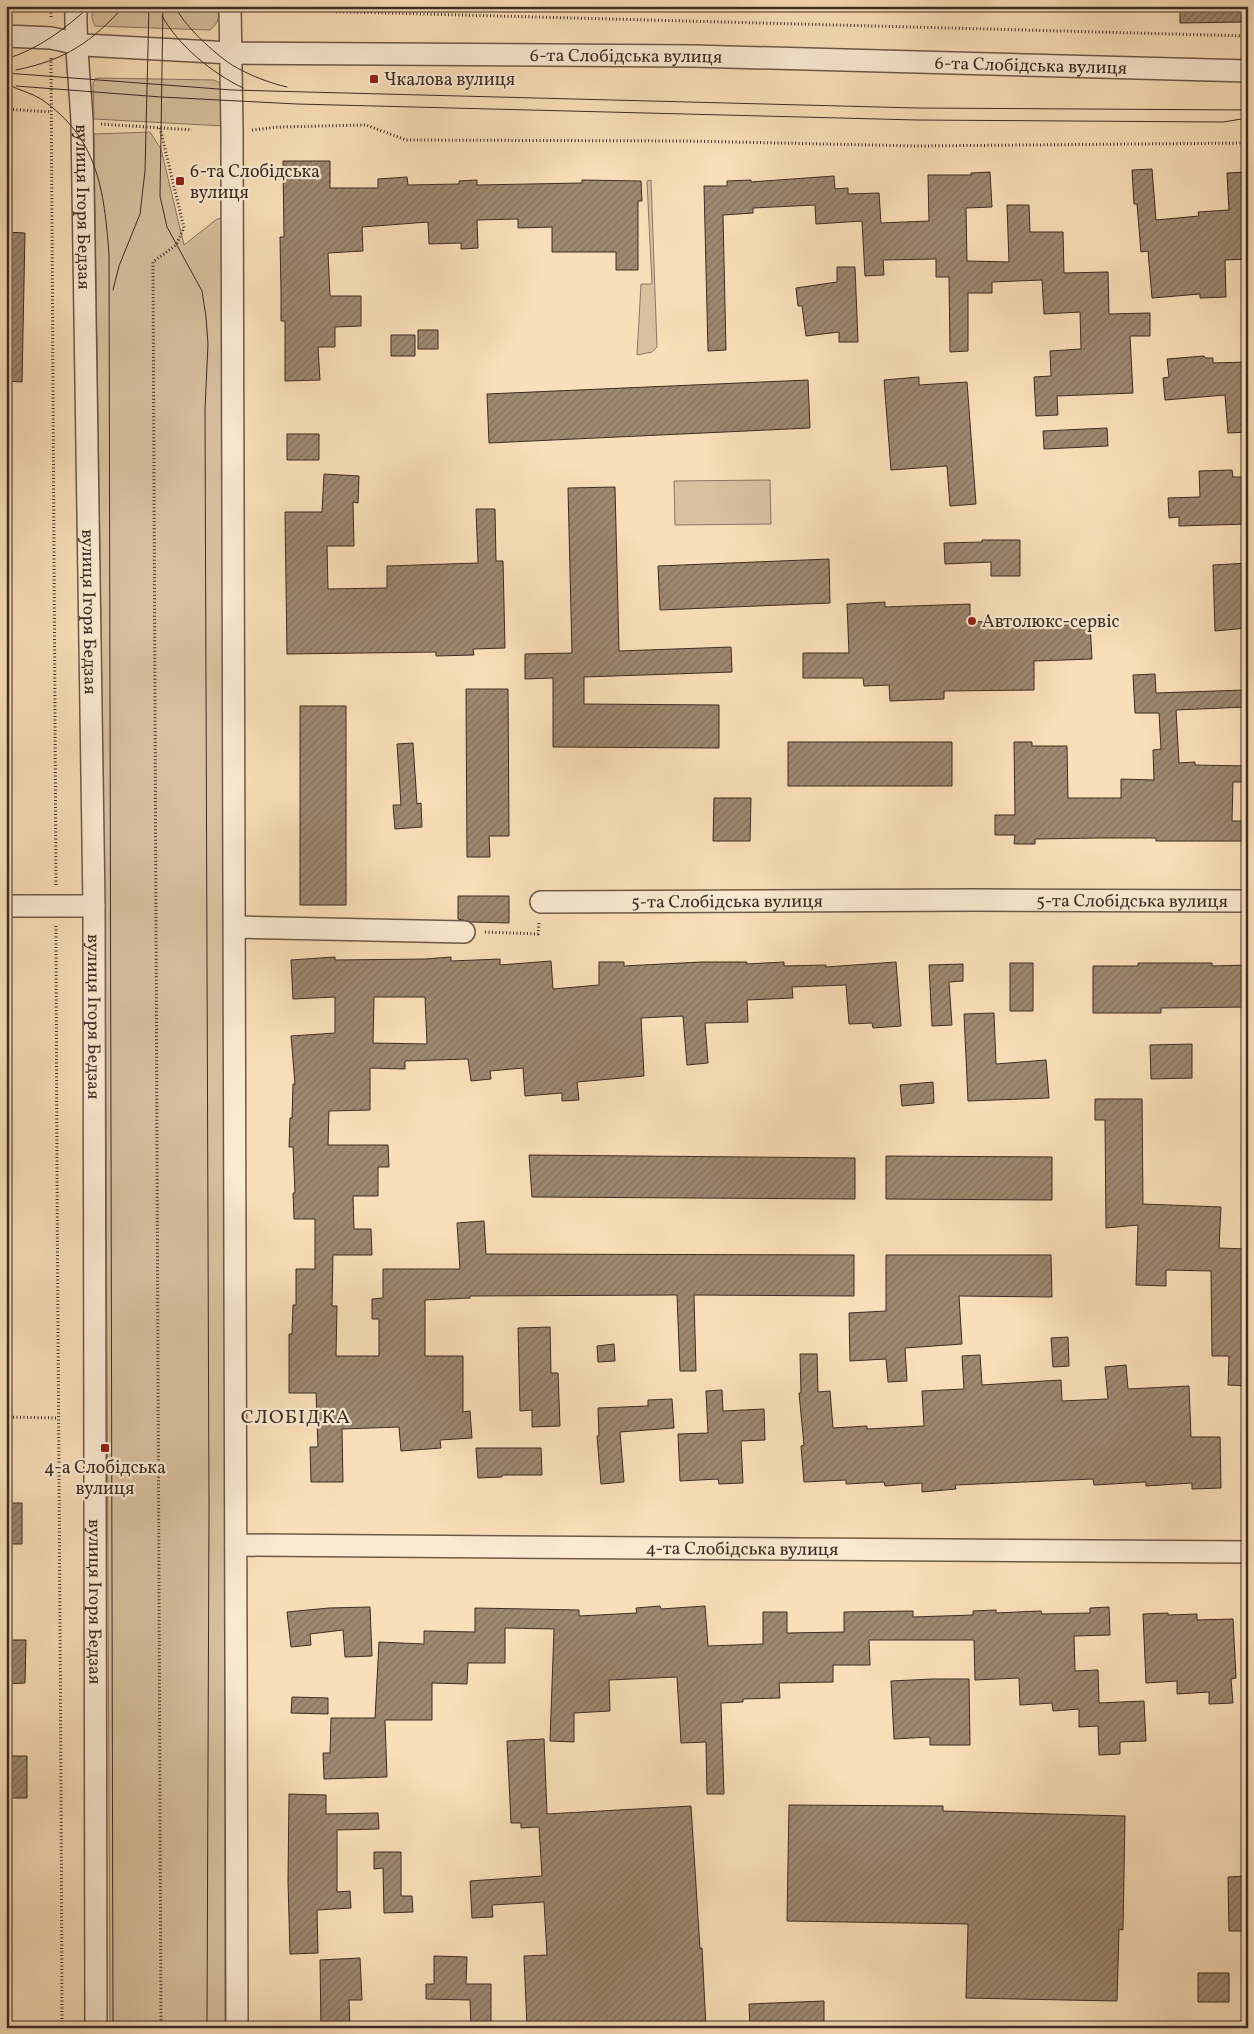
<svg xmlns="http://www.w3.org/2000/svg" width="1254" height="2034" font-family="Vollkorn,serif">
  <defs>
    <pattern id="building-hatch" width="6" height="6" patternUnits="userSpaceOnUse" patternTransform="scale(1.25)"><rect width="6" height="6" fill="#9f8971"/><path d="M-1 1l2-2M0 6l6-6M5 7l2-2" fill="none" stroke="#83705d"/></pattern>
  </defs>
  <rect width="100%" height="100%" fill="#f9dfb9"/>
  <filter id="stains"><feTurbulence type="fractalNoise" baseFrequency=".004" numOctaves="4"/><feColorMatrix values="0 0 0 0 .2 0 0 0 0 .09 0 0 0 0 .02 0 0 0 .5 -.17"/></filter>
  <radialGradient id="worn" r=".72"><stop offset=".6" stop-color="#630" stop-opacity="0"/><stop offset="1" stop-color="#630" stop-opacity=".3"/></radialGradient>
  <path fill="#d9c1a0" stroke="#8b7662" d="M 92,6 L 219,6 C 219,17 219,23 210,30 L 95,26 L 92,18 Z
    M 98,78 L 214,80 L 220,83 L 222,87 L 224,126 L 94,119 L 93,84 L 95,79 Z
    M 150,132 L 161,149 L 184,245 L 217,219 L 224,218 L 225,2028 L 110,2028 L 105,912 L 94,134 Z
    M 651,180 L 657,347 L 652,352 L 637,355 L 641,284 L 652,284 L 647,181 Z
    M 770,480 L 771,524 L 675,525 L 674,481 Z"/>
  <path fill="url(#building-hatch)" stroke="#3d2c24" fill-rule="evenodd" d="M 1180,6 L 1243,6 L 1243,22 L 1180,23 Z
    M 283,161 L 330,161 L 330,188 L 378,188 L 378,179 L 407,177 L 408,185 L 459,184 L 459,181 L 477,180 L 477,185 L 582,183 L 582,180 L 641,181 L 642,201 L 638,201 L 638,270 L 616,270 L 616,252 L 552,252 L 552,227 L 518,228 L 518,219 L 477,220 L 478,248 L 461,249 L 461,243 L 429,244 L 428,222 L 362,227 L 363,251 L 328,253 L 330,296 L 361,296 L 361,326 L 335,327 L 335,347 L 318,347 L 320,380 L 285,381 L 285,321 L 281,321 L 281,292 L 280,237 L 284,237 Z
    M 1152,169 L 1156,220 L 1199,216 L 1198,212 L 1229,210 L 1227,173 L 1248,172 L 1248,259 L 1225,260 L 1226,297 L 1200,298 L 1200,294 L 1152,298 L 1148,251 L 1141,252 L 1137,204 L 1134,204 L 1132,170 Z
    M 990,172 L 992,207 L 966,208 L 967,261 L 1009,262 L 1007,205 L 1029,205 L 1030,232 L 1063,232 L 1064,273 L 1108,272 L 1109,314 L 1150,313 L 1150,336 L 1130,336 L 1133,393 L 1057,396 L 1058,415 L 1036,416 L 1034,377 L 1051,376 L 1050,351 L 1081,349 L 1080,312 L 1044,314 L 1042,280 L 992,282 L 992,293 L 968,293 L 968,351 L 950,352 L 949,277 L 936,277 L 936,259 L 883,260 L 884,275 L 865,276 L 862,221 L 816,224 L 815,205 L 753,208 L 753,213 L 723,215 L 726,350 L 708,351 L 704,186 L 727,186 L 727,181 L 751,180 L 751,182 L 834,176 L 835,189 L 848,188 L 848,194 L 879,193 L 881,223 L 929,221 L 928,175 L 971,175 L 971,173 Z
    M 6,232 L 25,233 L 22,382 L 6,381 Z
    M 837,267 L 855,267 L 858,342 L 839,342 L 839,332 L 806,336 L 802,306 L 798,306 L 796,288 L 837,282 Z
    M 418,330 L 438,330 L 438,349 L 418,349 Z
    M 391,335 L 415,335 L 415,356 L 391,356 Z
    M 1204,356 L 1205,358 L 1213,358 L 1213,363 L 1248,362 L 1248,432 L 1228,433 L 1225,395 L 1165,400 L 1163,378 L 1169,377 L 1167,359 Z
    M 919,377 L 919,385 L 967,382 L 976,504 L 950,506 L 947,466 L 891,470 L 884,380 Z
    M 808,380 L 810,428 L 489,443 L 487,394 Z
    M 1107,428 L 1108,446 L 1044,449 L 1043,431 Z
    M 287,434 L 319,434 L 319,460 L 287,460 Z
    M 1232,470 L 1233,477 L 1248,477 L 1248,524 L 1179,526 L 1179,517 L 1169,518 L 1168,498 L 1200,497 L 1199,471 Z
    M 324,474 L 359,476 L 358,503 L 353,502 L 354,546 L 327,546 L 328,589 L 387,588 L 387,566 L 478,563 L 476,509 L 495,509 L 496,561 L 503,561 L 505,648 L 473,649 L 474,655 L 436,656 L 436,652 L 287,654 L 285,512 L 322,512 Z
    M 615,487 L 619,651 L 731,647 L 732,672 L 584,677 L 584,704 L 719,705 L 719,748 L 553,747 L 553,678 L 525,679 L 525,654 L 572,653 L 568,488 Z
    M 982,540 L 1020,540 L 1020,576 L 991,576 L 991,562 L 945,564 L 944,543 L 982,542 Z
    M 829,559 L 830,603 L 660,610 L 658,566 Z
    M 1248,563 L 1248,628 L 1215,631 L 1213,565 Z
    M 885,602 L 885,607 L 970,604 L 970,622 L 1033,620 L 1033,626 L 1090,624 L 1092,659 L 1034,661 L 1034,690 L 944,691 L 944,699 L 890,701 L 889,685 L 864,686 L 863,678 L 803,678 L 803,653 L 849,653 L 847,604 Z
    M 1155,674 L 1156,693 L 1245,690 L 1246,707 L 1176,710 L 1179,763 L 1195,762 L 1195,765 L 1248,766 L 1248,782 L 1233,782 L 1232,821 L 1248,821 L 1248,841 L 1156,841 L 1156,838 L 1098,838 L 1035,839 L 1035,844 L 1014,844 L 1015,835 L 995,835 L 995,815 L 1015,815 L 1014,742 L 1032,742 L 1032,746 L 1067,746 L 1068,798 L 1121,798 L 1121,779 L 1154,780 L 1153,750 L 1161,749 L 1159,713 L 1135,713 L 1133,675 Z
    M 466,689 L 508,689 L 509,836 L 489,836 L 490,857 L 467,857 Z
    M 300,706 L 346,706 L 346,905 L 300,905 Z
    M 788,742 L 952,742 L 952,786 L 788,786 Z
    M 413,743 L 417,804 L 421,803 L 422,827 L 395,829 L 393,805 L 401,805 L 397,744 Z
    M 714,798 L 751,798 L 750,841 L 713,841 Z
    M 458,896 L 509,896 L 509,923 L 471,922 L 458,919 Z
    M 335,957 L 335,960 L 426,959 L 451,957 L 451,961 L 500,959 L 500,965 L 551,961 L 553,989 L 599,985 L 599,962 L 624,962 L 624,966 L 701,962 L 747,962 L 747,964 L 784,962 L 784,966 L 826,965 L 826,967 L 896,962 L 901,1026 L 873,1028 L 872,1023 L 849,1024 L 846,985 L 792,987 L 793,998 L 747,1000 L 748,1022 L 705,1023 L 708,1063 L 687,1065 L 683,1016 L 641,1018 L 644,1076 L 577,1082 L 579,1100 L 562,1101 L 562,1093 L 525,1096 L 523,1068 L 490,1071 L 491,1079 L 471,1081 L 468,1059 L 405,1061 L 405,1069 L 370,1068 L 370,1110 L 329,1111 L 328,1145 L 388,1145 L 389,1167 L 378,1167 L 378,1196 L 353,1196 L 354,1229 L 371,1229 L 372,1255 L 333,1255 L 332,1306 L 337,1306 L 336,1356 L 379,1356 L 379,1319 L 372,1319 L 372,1299 L 383,1298 L 383,1269 L 460,1269 L 457,1223 L 484,1221 L 486,1254 L 854,1255 L 854,1296 L 694,1295 L 696,1371 L 680,1371 L 677,1295 L 470,1296 L 470,1298 L 425,1300 L 425,1356 L 463,1356 L 463,1412 L 470,1411 L 472,1438 L 440,1440 L 441,1448 L 401,1451 L 399,1427 L 342,1429 L 343,1482 L 311,1482 L 310,1447 L 318,1447 L 316,1393 L 289,1393 L 289,1334 L 292,1334 L 293,1305 L 296,1305 L 296,1269 L 315,1269 L 315,1219 L 294,1219 L 293,1193 L 295,1193 L 293,1147 L 289,1147 L 290,1118 L 292,1118 L 293,1084 L 295,1084 L 291,1036 L 335,1033 L 335,997 L 293,999 L 291,960 ZM 374,997 L 425,997 L 427,1044 L 373,1043 Z
    M 1010,963 L 1033,963 L 1033,1011 L 1010,1011 Z
    M 1138,963 L 1212,963 L 1212,966 L 1248,965 L 1248,1007 L 1161,1008 L 1161,1013 L 1093,1013 L 1093,966 L 1138,966 Z
    M 963,964 L 963,981 L 949,982 L 952,1025 L 932,1026 L 929,965 Z
    M 994,1013 L 996,1064 L 1046,1060 L 1049,1098 L 968,1101 L 964,1014 Z
    M 1192,1044 L 1192,1078 L 1151,1079 L 1150,1045 Z
    M 933,1082 L 934,1103 L 902,1106 L 900,1085 Z
    M 1095,1099 L 1142,1099 L 1143,1204 L 1221,1207 L 1219,1248 L 1248,1249 L 1248,1386 L 1228,1385 L 1229,1356 L 1212,1356 L 1211,1271 L 1166,1270 L 1166,1286 L 1136,1285 L 1138,1225 L 1106,1228 L 1105,1120 L 1095,1120 Z
    M 529,1155 L 855,1158 L 855,1199 L 532,1197 Z
    M 886,1156 L 1052,1157 L 1052,1200 L 886,1199 Z
    M 886,1255 L 1051,1255 L 1052,1297 L 959,1296 L 962,1344 L 905,1348 L 907,1381 L 888,1382 L 886,1359 L 850,1361 L 849,1313 L 886,1311 Z
    M 550,1327 L 551,1373 L 558,1373 L 560,1426 L 532,1427 L 532,1410 L 520,1411 L 518,1328 Z
    M 1068,1337 L 1069,1366 L 1053,1367 L 1051,1338 Z
    M 614,1344 L 615,1361 L 598,1362 L 597,1346 Z
    M 800,1354 L 817,1354 L 818,1392 L 830,1391 L 833,1428 L 867,1426 L 867,1429 L 924,1426 L 922,1391 L 964,1389 L 962,1356 L 980,1355 L 982,1385 L 1061,1380 L 1062,1401 L 1108,1399 L 1105,1367 L 1126,1365 L 1128,1389 L 1189,1386 L 1191,1437 L 1220,1437 L 1221,1488 L 1192,1489 L 1192,1483 L 1146,1486 L 1146,1482 L 1094,1485 L 1093,1479 L 955,1485 L 956,1489 L 922,1492 L 922,1483 L 885,1486 L 884,1482 L 846,1484 L 846,1480 L 804,1482 L 801,1446 L 804,1445 L 799,1393 L 801,1393 Z
    M 722,1390 L 723,1411 L 764,1409 L 765,1440 L 741,1441 L 743,1483 L 719,1484 L 718,1479 L 680,1481 L 678,1434 L 708,1433 L 706,1391 Z
    M 672,1399 L 674,1428 L 620,1432 L 624,1482 L 601,1484 L 597,1436 L 599,1436 L 598,1408 L 648,1406 L 648,1400 Z
    M 476,1448 L 541,1448 L 542,1475 L 502,1475 L 502,1477 L 478,1478 Z
    M 6,1503 L 22,1503 L 22,1544 L 6,1544 Z
    M 660,1606 L 661,1609 L 705,1606 L 708,1646 L 763,1644 L 763,1612 L 787,1612 L 787,1633 L 844,1632 L 844,1612 L 913,1611 L 913,1617 L 973,1615 L 973,1611 L 996,1610 L 996,1613 L 1041,1611 L 1042,1614 L 1090,1613 L 1090,1608 L 1109,1607 L 1110,1635 L 1074,1636 L 1075,1671 L 1098,1670 L 1099,1703 L 1144,1701 L 1146,1741 L 1120,1742 L 1120,1754 L 1099,1755 L 1098,1726 L 1079,1727 L 1079,1709 L 1053,1711 L 1052,1703 L 1020,1705 L 1019,1678 L 975,1680 L 974,1640 L 869,1640 L 870,1665 L 833,1665 L 833,1682 L 779,1683 L 780,1698 L 743,1699 L 743,1702 L 721,1703 L 724,1794 L 707,1794 L 706,1742 L 681,1743 L 677,1677 L 609,1680 L 610,1711 L 574,1713 L 574,1742 L 550,1741 L 554,1629 L 505,1628 L 505,1663 L 468,1663 L 467,1684 L 432,1683 L 432,1720 L 385,1720 L 387,1777 L 324,1779 L 323,1753 L 330,1753 L 331,1718 L 375,1718 L 379,1642 L 424,1644 L 424,1631 L 475,1632 L 475,1608 L 579,1610 L 579,1616 L 637,1613 L 636,1608 Z
    M 370,1607 L 372,1656 L 345,1657 L 343,1630 L 310,1634 L 311,1645 L 291,1647 L 287,1612 L 329,1608 Z
    M 1168,1613 L 1168,1615 L 1197,1614 L 1197,1620 L 1233,1619 L 1236,1678 L 1231,1679 L 1233,1703 L 1209,1704 L 1209,1692 L 1177,1694 L 1177,1681 L 1146,1683 L 1143,1614 Z
    M 6,1640 L 26,1640 L 25,1683 L 6,1684 Z
    M 932,1679 L 969,1679 L 970,1745 L 930,1745 L 930,1737 L 894,1739 L 891,1681 Z
    M 292,1697 L 328,1698 L 328,1714 L 291,1713 Z
    M 544,1739 L 547,1814 L 691,1806 L 700,1949 L 702,1948 L 706,2028 L 527,2028 L 524,1956 L 547,1955 L 544,1902 L 492,1905 L 493,1917 L 472,1918 L 470,1881 L 542,1876 L 539,1827 L 521,1828 L 521,1823 L 511,1823 L 507,1741 Z
    M 6,1756 L 27,1756 L 27,1798 L 6,1798 Z
    M 289,1794 L 326,1795 L 326,1814 L 378,1813 L 379,1829 L 337,1830 L 337,1892 L 350,1891 L 351,1908 L 317,1910 L 318,1953 L 290,1954 L 288,1881 Z
    M 789,1805 L 943,1806 L 943,1811 L 1125,1816 L 1123,1930 L 1119,1929 L 1117,2001 L 966,1998 L 968,1924 L 787,1921 Z
    M 374,1852 L 401,1852 L 401,1896 L 412,1896 L 413,1912 L 384,1913 L 383,1868 L 374,1869 Z
    M 1248,1876 L 1248,1931 L 1229,1931 L 1228,1877 Z
    M 434,1956 L 467,1957 L 466,1984 L 491,1984 L 491,2028 L 471,2028 L 470,2000 L 426,1999 L 426,1984 L 434,1984 Z
    M 360,1958 L 362,2000 L 349,2000 L 350,2028 L 321,2028 L 320,1960 Z
    M 1198,1973 L 1229,1973 L 1229,2002 L 1198,2002 Z
    M 824,2001 L 824,2026 L 750,2028 L 749,2004 Z"/>
  <g fill="none" stroke-linecap="round" stroke-linejoin="round">
    <g stroke="#6c5949" stroke-width="24">
      <g id="minor">
        <path id="s1" d="M 76,6 C 75,45 80,83 82,121 L 94,906 L 96,2028"/>
        <path d="M 230,6 L 232,130 L 237,2028"/>
        <path id="s2" d="M 6,36 L 51,38 L 84,45 L 231,53 L 693,56 L 1248,71"/>
        <path id="s3" d="M 541,902 L 976,900 L 1248,901"/>
        <path d="M 6,906 L 94,906"/>
        <path d="M 235,927 L 464,932"/>
        <path id="s4" d="M 236,1545 L 1248,1552"/>
      </g>
    </g>
    <path stroke="#3d2c24" stroke-width="3" stroke-dasharray="1 2.5" stroke-linecap="butt" d="M 272,6 L 274,10 L 1248,36
      M 51,17 L 51,6
      M 51,58 L 56,885
      M 6,109 L 51,112
      M 101,124 L 192,130
      M 160,128 L 184,228 L 176,245 L 153,262 L 161,2028
      M 252,130 L 278,127 L 366,125 L 406,140 L 687,141 L 917,146 L 1248,143
      M 56,926 C 57,1293 61,1660 62,2028
      M 485,932 L 538,934 L 539,923
      M 6,1417 L 57,1418"/>
    <use href="#minor" stroke="#fbead2" stroke-width="21"/>
    <path stroke="#3d2c24" stroke-width="1" d="M 163,6 L 160,196 L 167,227 L 202,291 L 206,317 L 208,344 L 205,409 L 209,1507 L 207,2028
      M 175,6 C 183,25 215,54 232,65 C 249,75 269,83 287,87
      M 162,16 C 179,46 212,73 243,88
      M 6,59 C 39,49 65,29 90,6
      M 16,70 C 65,60 91,43 124,6
      M 6,73 L 232,90 L 307,92 L 917,108 L 1248,110
      M 9,85 C 19,90 31,93 41,99 C 98,138 104,190 109,254 L 113,2028
      M 16,86 L 161,97 L 297,104 L 917,120 L 1223,122 L 1248,118
      M 113,290 L 119,266 L 140,214 L 145,171 L 149,6"/>
  </g>
  <g fill="#8f2418" stroke="#fbead2" stroke-width="2">
    <rect x="369" y="74" width="10" height="10" rx="2.5"/>
    <rect x="175" y="176" width="10" height="10" rx="2.5"/>
    <circle cx="972" cy="621" r="5"/>
    <rect x="100" y="1443" width="10" height="10" rx="2.5"/>
  </g>
  <g text-anchor="middle" stroke-width="4.5" stroke-linejoin="round" paint-order="stroke">
    <g font-size="18" fill="#3d2c24" stroke="#fbead2">
      <text dy="6" stroke="none"><textPath href="#s2" startOffset="621">6-та Слобідська вулиця</textPath></text>
      <text dy="6" stroke="none"><textPath href="#s2" startOffset="1026">6-та Слобідська вулиця</textPath></text>
      <text dy="6" stroke="none"><textPath href="#s1" startOffset="201">вулиця Ігоря Бедзая</textPath></text>
      <text dy="6" stroke="none"><textPath href="#s1" startOffset="606">вулиця Ігоря Бедзая</textPath></text>
      <text dy="6" stroke="none"><textPath href="#s3" startOffset="186">5-та Слобідська вулиця</textPath></text>
      <text dy="6" stroke="none"><textPath href="#s3" startOffset="591">5-та Слобідська вулиця</textPath></text>
      <text dy="6" stroke="none"><textPath href="#s1" startOffset="1011">вулиця Ігоря Бедзая</textPath></text>
      <text dy="6" stroke="none"><textPath href="#s4" startOffset="506">4-та Слобідська вулиця</textPath></text>
      <text dy="6" stroke="none"><textPath href="#s1" startOffset="1596">вулиця Ігоря Бедзая</textPath></text>
    </g>
    <g font-size="18" fill="#3d2c24" stroke="#fbead2" text-anchor="start">
      <text x="384" y="85">Чкалова вулиця</text>
      <text x="190" y="177">6-та Слобідська<tspan x="190" dy="21">вулиця</tspan></text>
      <text x="982" y="627">Автолюкс-сервіс</text>
      <text x="105" y="1473" text-anchor="middle">4-а Слобідська<tspan x="105" dy="21">вулиця</tspan></text>
    </g>
    <g font-size="20" letter-spacing="1" fill="#3d2c24" stroke="#fbead2">
      <text x="296" y="1423">СЛОБІДКА</text>
    </g>
  </g>
  <rect width="1254" height="2034" fill="none" stroke="#f9dfb9" stroke-width="25"/>
  <rect x="8" y="8" width="1239" height="2019" fill="none" stroke="#3d2c24" stroke-width="2.5"/>
  <rect x="12" y="12" width="1229" height="2009" fill="none" stroke="#3d2c24"/>
  <rect width="100%" height="100%" filter="url(#stains)"/>
  <rect width="100%" height="100%" fill="url(#worn)"/>
</svg>
